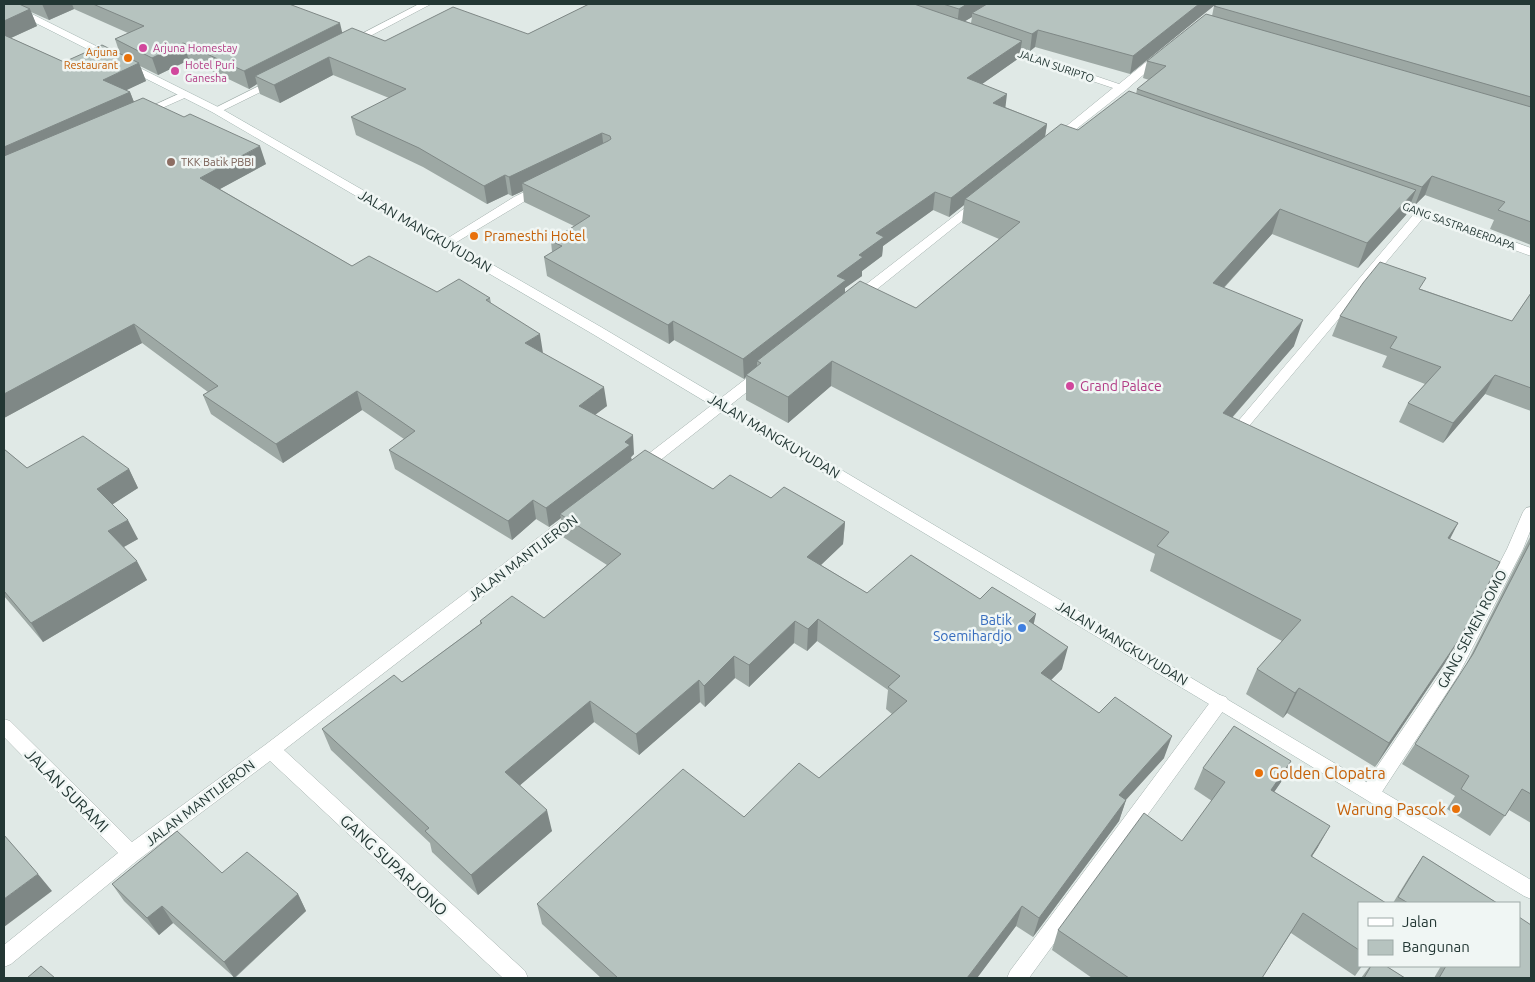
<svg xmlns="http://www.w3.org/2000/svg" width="1535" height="982" font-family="Ubuntu,sans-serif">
  <rect width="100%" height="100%" fill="#e0e9e6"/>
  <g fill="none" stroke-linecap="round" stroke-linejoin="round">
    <g stroke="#a4b0ad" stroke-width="1">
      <path id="lane" d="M 419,4 L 431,4 L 353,45 L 349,46 L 344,43 Z
        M 275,78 L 280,81 L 279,83 L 220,112 L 216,113 L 211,110 Z
        M 185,91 L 190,94 L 189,96 L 144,116 L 136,116 L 135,114 Z
        M 541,184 L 547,187 L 545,189 L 450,246 L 442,246 L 440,243 L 514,197 Z"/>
    </g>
    <g stroke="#a4b0ad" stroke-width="1">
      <path id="street" d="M 1001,44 L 1119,84 L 1156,54 L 1160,53 L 1165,56 L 1126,90 L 1061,141 L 1053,141 L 1052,139 L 1053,137 L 1113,88 L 997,49 L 997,45 Z
        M 1391,197 L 1531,248 L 1531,256 L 1424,217 L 1244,432 L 1234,432 L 1232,429 L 1234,426 L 1414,214 L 1387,203 L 1385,201 Z
        M 979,198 L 983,200 L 985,202 L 983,204 L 861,302 L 851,302 L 850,299 L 851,296 L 975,200 Z
        M 761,370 L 766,371 L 768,374 L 766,377 L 644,473 L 639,474 L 634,473 L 632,469 L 634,465 L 756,371 Z
        M 1531,507 L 1531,529 L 1523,549 L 1459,674 L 1378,798 L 1371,800 L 1364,798 L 1362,792 L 1364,786 L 1447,664 L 1507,549 L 1523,512 L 1526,508 Z
        M 577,510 L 582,512 L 585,516 L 582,520 L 284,750 L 525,971 L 528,978 L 503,978 L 270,761 L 138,860 L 11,964 L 4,967 L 4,945 L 118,853 L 4,737 L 4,719 L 10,721 L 132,842 L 265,745 L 572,512 Z
        M 1220,695 L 1226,697 L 1229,702 L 1226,707 L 1029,978 L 1007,978 L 1010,971 L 1214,697 Z"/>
    </g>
    <g stroke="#a1b3af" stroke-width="1">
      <path id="secondary" d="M 4,4 L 12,4 L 220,108 L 601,327 L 1531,880 L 1531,899 L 1524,896 L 1214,707 L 591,333 L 212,112 L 4,7 Z"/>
    </g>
    <use href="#lane" fill="#fff" fill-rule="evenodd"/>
    <use href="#street" fill="#fff" fill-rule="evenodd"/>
    <use href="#secondary" fill="#fff" fill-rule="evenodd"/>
  </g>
  <path fill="#9da8a4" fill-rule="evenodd" d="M 4,4 L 23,5 L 22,4 L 294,4 L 291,5 L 342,32 L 385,41 L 528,34 L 589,4 L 1216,4 L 1130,74 L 1035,47 L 1030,51 L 1021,48 L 1019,58 L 982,84 L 1005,107 L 1047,124 L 1045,137 L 1078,130 L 1136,94 L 1137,89 L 1149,80 L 1143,78 L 1147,61 L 1212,16 L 1214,6 L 1531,4 L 1531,245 L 1490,229 L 1494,220 L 1425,195 L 1415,205 L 1411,204 L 1406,215 L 1358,268 L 1272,234 L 1224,288 L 1294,346 L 1232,418 L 1458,523 L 1450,539 L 1445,663 L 1375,767 L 1287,713 L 1283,718 L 1246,694 L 1257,669 L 1282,641 L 1150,571 L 1155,554 L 831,386 L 788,423 L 746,400 L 746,377 L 744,379 L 674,340 L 669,344 L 547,276 L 544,257 L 552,252 L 551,241 L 574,226 L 524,202 L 523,191 L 512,196 L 508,194 L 487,204 L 423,167 L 356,135 L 351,117 L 389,98 L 333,75 L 280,103 L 260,94 L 257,84 L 249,89 L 189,60 L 158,75 L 140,66 L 146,81 L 125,90 L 130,92 L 134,102 L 266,164 L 220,189 L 352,266 L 437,292 L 490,298 L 491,303 L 543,353 L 607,406 L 595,415 L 634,454 L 631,457 L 632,460 L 713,489 L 771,498 L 845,522 L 843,544 L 821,565 L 867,593 L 980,599 L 1033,624 L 1062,669 L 1051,680 L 1164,758 L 1126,800 L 1119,821 L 1033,937 L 1016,926 L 977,978 L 601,978 L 542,924 L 537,904 L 744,817 L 819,778 L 892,714 L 886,709 L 888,690 L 817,641 L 807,651 L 794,643 L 749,687 L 735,678 L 705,707 L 700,702 L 639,755 L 594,722 L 520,785 L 552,831 L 478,895 L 432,852 L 430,843 L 331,750 L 322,729 L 402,682 L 480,624 L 480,621 L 544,618 L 607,565 L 563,537 L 561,518 L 549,527 L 536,519 L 512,540 L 395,469 L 389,450 L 404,439 L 362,410 L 283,463 L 211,414 L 203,395 L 208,392 L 142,343 L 4,418 ZM 74,9 L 128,33 L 115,39 L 120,54 L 64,62 L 11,38 L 37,26 L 31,12 L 49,20 ZM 972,17 L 971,23 L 965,21 ZM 964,205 L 962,223 L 999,239 L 916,308 L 845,292 L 845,288 L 862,276 L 862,271 L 882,256 L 883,246 L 933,210 L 949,217 Z
    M 1421,289 L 1512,321 L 1531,293 L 1531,411 L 1485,394 L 1443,443 L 1399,422 L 1408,403 L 1425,384 L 1382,367 L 1387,356 L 1332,336 L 1340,316 Z
    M 4,449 L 27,468 L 129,469 L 138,488 L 112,504 L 138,539 L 124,547 L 147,580 L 43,642 L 4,596 Z
    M 1531,535 L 1531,823 L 1509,810 L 1490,836 L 1447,809 L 1455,796 L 1402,764 L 1415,744 L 1464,669 Z
    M 1203,768 L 1281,782 L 1274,792 L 1318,847 L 1312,856 L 1359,903 L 1359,966 L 1362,966 L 1355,976 L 1291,933 L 1262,978 L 1092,978 L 1052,950 L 1058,930 L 1182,841 L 1212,801 L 1194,789 Z
    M 1423,856 L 1497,903 L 1393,903 L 1409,877 Z
    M 222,873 L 298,894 L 306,911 L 235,978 L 173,923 L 159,935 L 124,901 L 112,884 Z
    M 1370,966 L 1386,966 L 1405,978 L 1361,978 Z
    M 1441,966 L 1519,966 L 1531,978 L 1434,978 Z"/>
  <path fill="#7f8886" d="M 42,4 L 72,4 L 74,9 L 49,20 Z
    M 967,4 L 993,4 L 972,13 L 972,17 L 957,26 L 959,9 Z
    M 1199,4 L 1216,4 L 1130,74 L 1133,56 Z
    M 30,9 L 37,26 L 4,41 L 4,21 Z
    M 340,23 L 344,40 L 255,76 L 257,84 L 249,89 L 244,71 Z
    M 1038,30 L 1035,47 L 1030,51 L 1032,34 Z
    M 1022,41 L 1019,58 L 965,96 L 967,78 Z
    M 183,43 L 189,60 L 158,75 L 152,58 Z
    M 329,57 L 333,75 L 280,103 L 274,85 Z
    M 139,63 L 146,81 L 110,98 L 103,80 Z
    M 130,92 L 137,110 L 4,168 L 4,147 Z
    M 1007,94 L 1005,111 L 993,103 Z
    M 1047,124 L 1044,142 L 965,199 L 964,205 L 949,217 L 951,198 Z
    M 602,133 L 604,151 L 522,183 L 523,191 L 512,196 L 509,177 Z
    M 260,146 L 266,164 L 207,196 L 200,178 Z
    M 505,175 L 508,194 L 487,204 L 484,186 Z
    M 1432,176 L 1425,195 L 1415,205 L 1422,187 Z
    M 1416,190 L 1406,215 L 1358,268 L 1367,243 Z
    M 935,192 L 933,210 L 883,246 L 882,256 L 862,271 L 862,276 L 845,288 L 845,299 L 761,363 L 757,361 L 757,368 L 746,375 L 746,377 L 744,379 L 743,359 L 837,276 L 859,255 L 876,233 Z
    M 1280,209 L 1272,234 L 1205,308 L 1213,283 Z
    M 1303,320 L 1294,346 L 1214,438 L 1223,413 Z
    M 673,321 L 674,340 L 669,344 L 668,325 Z
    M 134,324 L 142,343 L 4,418 L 4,394 Z
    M 540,334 L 543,353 L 525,343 Z
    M 832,361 L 831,386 L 788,423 L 788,397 Z
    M 1495,375 L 1485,394 L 1443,443 L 1453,423 Z
    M 604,387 L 607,406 L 581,425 L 579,406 Z
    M 357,391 L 362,410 L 283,463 L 276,444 Z
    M 633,435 L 634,454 L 631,457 L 632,464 L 560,514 L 561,518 L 549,527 L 546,508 Z
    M 129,469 L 138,488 L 107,508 L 97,489 Z
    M 533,500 L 536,519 L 512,540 L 508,521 Z
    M 128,520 L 138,539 L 118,550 L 108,531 Z
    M 845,522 L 843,544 L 806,579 L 807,557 Z
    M 1458,523 L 1445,548 L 1448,538 Z
    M 137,561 L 147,580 L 43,642 L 31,623 Z
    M 1036,614 L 1031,636 L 1029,621 Z
    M 818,619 L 817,641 L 807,651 L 808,629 Z
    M 795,621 L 794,643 L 749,687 L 749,665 Z
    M 1460,638 L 1445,663 L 1375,767 L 1389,743 Z
    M 1068,647 L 1062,669 L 1036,695 L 1041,673 Z
    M 734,656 L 735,678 L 705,707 L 704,686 Z
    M 699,680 L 700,702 L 639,755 L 636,734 Z
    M 1299,688 L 1287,713 L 1283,718 L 1295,693 Z
    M 590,701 L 594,722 L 511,793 L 505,772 Z
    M 1172,736 L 1164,758 L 1111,816 L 1119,795 Z
    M 1291,761 L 1281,782 L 1261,811 L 1271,790 Z
    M 1126,800 L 1119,821 L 1033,937 L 1039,918 Z
    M 547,810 L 552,831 L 478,895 L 471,875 Z
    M 1330,826 L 1318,847 L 1299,876 L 1311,856 Z
    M 38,874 L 52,891 L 4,927 L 4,899 Z
    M 298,894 L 306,911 L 234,978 L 224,962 Z
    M 162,906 L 173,923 L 159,935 L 147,918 Z
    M 1022,906 L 1016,926 L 977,978 L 967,978 Z"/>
  <path fill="#b6c3bf" stroke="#7f8886" d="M 4,4 L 19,4 L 30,9 L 4,21 Z
    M 93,4 L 289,4 L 340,23 L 244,71 L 183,43 L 152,58 L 115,39 L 144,26 Z
    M 589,4 L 914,4 L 1022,41 L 967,78 L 1007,94 L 993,103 L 1047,124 L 951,198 L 935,192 L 876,233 L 884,237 L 859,255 L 863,257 L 837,276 L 846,280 L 743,359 L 673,321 L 668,325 L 544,257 L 562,246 L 551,241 L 590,216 L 522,183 L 608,141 L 611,139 L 610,136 L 602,133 L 509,177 L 505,175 L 484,186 L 419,148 L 351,117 L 406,89 L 329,57 L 274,85 L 255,76 L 352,28 L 385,41 L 453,7 L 528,34 Z
    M 943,4 L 967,4 L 959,9 Z
    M 987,4 L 1199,4 L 1133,56 L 1038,30 L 1032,34 L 972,13 Z
    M 1217,4 L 1531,4 L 1531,97 L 1214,6 Z
    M 1206,14 L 1531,107 L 1531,222 L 1498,210 L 1505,202 L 1432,176 L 1422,187 L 1137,89 L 1166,66 L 1147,61 Z
    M 4,35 L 64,62 L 102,45 L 139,63 L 103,80 L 130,92 L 4,147 Z
    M 1129,91 L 1416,190 L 1367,243 L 1280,209 L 1213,283 L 1303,320 L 1223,413 L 1458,523 L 1448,538 L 1500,562 L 1460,638 L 1389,743 L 1299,688 L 1295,693 L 1257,669 L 1301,620 L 1157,546 L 1169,532 L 832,361 L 788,397 L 746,375 L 761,363 L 757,361 L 860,281 L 916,308 L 1020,222 L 965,199 L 1061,124 L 1078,130 Z
    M 143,98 L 184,117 L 190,114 L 260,146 L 200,178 L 352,266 L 369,256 L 437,292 L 459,279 L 490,298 L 486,300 L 540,334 L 525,343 L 604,387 L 579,406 L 633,435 L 625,442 L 630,445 L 546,508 L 533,500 L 508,521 L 389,450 L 415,431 L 357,391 L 276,444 L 203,395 L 218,386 L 134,324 L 4,394 L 4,156 Z
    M 1380,262 L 1426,278 L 1419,289 L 1512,321 L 1531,293 L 1531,388 L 1495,375 L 1453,423 L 1408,403 L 1441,367 L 1390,348 L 1397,337 L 1340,316 L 1363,283 Z
    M 83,436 L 129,469 L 97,489 L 128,520 L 108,531 L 137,561 L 31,623 L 4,591 L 4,449 L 27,468 Z
    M 645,450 L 713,489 L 730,475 L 771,498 L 784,487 L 845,522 L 807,557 L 867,593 L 911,555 L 980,599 L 992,587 L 1036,614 L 1029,621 L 1068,647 L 1041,673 L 1099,713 L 1115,697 L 1172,736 L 1119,795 L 1126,800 L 1039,918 L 1022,906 L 967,978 L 618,978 L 537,904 L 683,769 L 744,817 L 799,763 L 819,778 L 907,701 L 888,687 L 900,676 L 818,619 L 808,629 L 795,621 L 749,665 L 734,656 L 704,686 L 699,680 L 636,734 L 590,701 L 505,772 L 547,810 L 471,875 L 425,831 L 429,828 L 322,729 L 394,675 L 402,682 L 482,623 L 480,621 L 512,596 L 544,618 L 621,554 L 560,514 Z
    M 1531,541 L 1531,794 L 1522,789 L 1505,816 L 1461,789 L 1469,776 L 1415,744 L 1473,654 Z
    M 1234,726 L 1291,761 L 1271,790 L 1330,826 L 1311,856 L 1386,903 L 1359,903 L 1359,950 L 1303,913 L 1262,978 L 1129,978 L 1058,930 L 1144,813 L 1182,841 L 1225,782 L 1203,768 Z
    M 177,831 L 222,873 L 247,852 L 298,894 L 224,962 L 162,906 L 147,918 L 112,884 Z
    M 4,835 L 38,874 L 4,899 Z
    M 1423,856 L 1497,903 L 1408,903 L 1398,897 Z
    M 1519,917 L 1531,925 L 1531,978 L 1439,978 L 1446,966 L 1519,966 Z
    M 41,966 L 55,978 L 27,978 Z
    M 1371,966 L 1386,966 L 1405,978 L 1364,978 Z"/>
  <g fill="#d1479c" stroke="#f0f6f4" stroke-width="2">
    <circle cx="143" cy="48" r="5"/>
    <circle cx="175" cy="71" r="5"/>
    <circle cx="1070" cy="386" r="5"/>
  </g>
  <g fill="#e8710a" stroke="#f0f6f4" stroke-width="2">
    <circle cx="128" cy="58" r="5"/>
    <circle cx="474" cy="236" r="5"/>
    <circle cx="1259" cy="773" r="5"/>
    <circle cx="1456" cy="809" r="5"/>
  </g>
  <circle fill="#8d6e63" stroke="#f0f6f4" stroke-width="2" cx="171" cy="162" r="5"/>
  <circle fill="#3f7fe0" stroke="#f0f6f4" stroke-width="2" cx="1022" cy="628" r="5"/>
  <g text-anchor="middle" stroke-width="5" stroke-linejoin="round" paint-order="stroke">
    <g font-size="11" fill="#b23c85" stroke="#f0f6f4" text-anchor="start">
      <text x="153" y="52">Arjuna Homestay</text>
      <text x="185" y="69">Hotel Puri<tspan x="185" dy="13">Ganesha</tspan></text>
    </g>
    <g font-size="11" fill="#c56008" stroke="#f0f6f4" text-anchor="end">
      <text x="118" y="56">Arjuna<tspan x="118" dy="13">Restaurant</tspan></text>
    </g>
    <g font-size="11" fill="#233734" stroke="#f0f6f4">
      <text transform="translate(1056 66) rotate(19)" y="4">JALAN SURIPTO</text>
      <text transform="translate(1459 226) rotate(20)" y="4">GANG SASTRABERDAPA</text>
    </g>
    <g font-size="11" fill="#785e54" stroke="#f0f6f4" text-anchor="start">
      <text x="181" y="166">TKK Batik PBBI</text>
    </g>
    <g font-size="14" fill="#233734" stroke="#f0f6f4">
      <text transform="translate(425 231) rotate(30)" y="5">JALAN MANGKUYUDAN</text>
      <text transform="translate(774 436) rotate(31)" y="5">JALAN MANGKUYUDAN</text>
      <text transform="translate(523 558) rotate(-37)" y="5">JALAN MANTIJERON</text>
      <text transform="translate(1472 629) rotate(-62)" y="5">GANG SEMEN ROMO</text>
      <text transform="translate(1122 643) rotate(31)" y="5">JALAN MANGKUYUDAN</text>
      <text transform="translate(200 803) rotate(-37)" y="5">JALAN MANTIJERON</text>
    </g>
    <g font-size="14" fill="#c56008" stroke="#f0f6f4" text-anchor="start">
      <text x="484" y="241">Pramesthi Hotel</text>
    </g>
    <g font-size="14" fill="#b23c85" stroke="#f0f6f4" text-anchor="start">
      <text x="1080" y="391">Grand Palace</text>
    </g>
    <g font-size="14" fill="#366cbe" stroke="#f0f6f4" text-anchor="end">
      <text x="1012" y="625">Batik<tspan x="1012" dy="16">Soemihardjo</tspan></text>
    </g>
    <g font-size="16" fill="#c56008" stroke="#f0f6f4" text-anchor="start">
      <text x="1269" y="779">Golden Clopatra</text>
      <text x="1446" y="815" text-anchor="end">Warung Pascok</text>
    </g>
    <g font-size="16" fill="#233734" stroke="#f0f6f4">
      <text transform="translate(67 790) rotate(45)" y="6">JALAN SURAMI</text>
      <text transform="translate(394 865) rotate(43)" y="6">GANG SUPARJONO</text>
    </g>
  </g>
  <rect width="1535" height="982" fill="none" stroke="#233734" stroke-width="10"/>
  <rect x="1358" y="902" width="162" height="65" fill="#f0f6f4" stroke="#9eaaa7"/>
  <rect x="1368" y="918" width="25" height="8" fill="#ffffff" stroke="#9eaaa7"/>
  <text x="1402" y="927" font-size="15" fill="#233734">Jalan</text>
  <rect x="1368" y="940" width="25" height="15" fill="#b6c3bf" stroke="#9eaaa7"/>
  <text x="1402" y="952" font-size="15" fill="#233734">Bangunan</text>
</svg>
